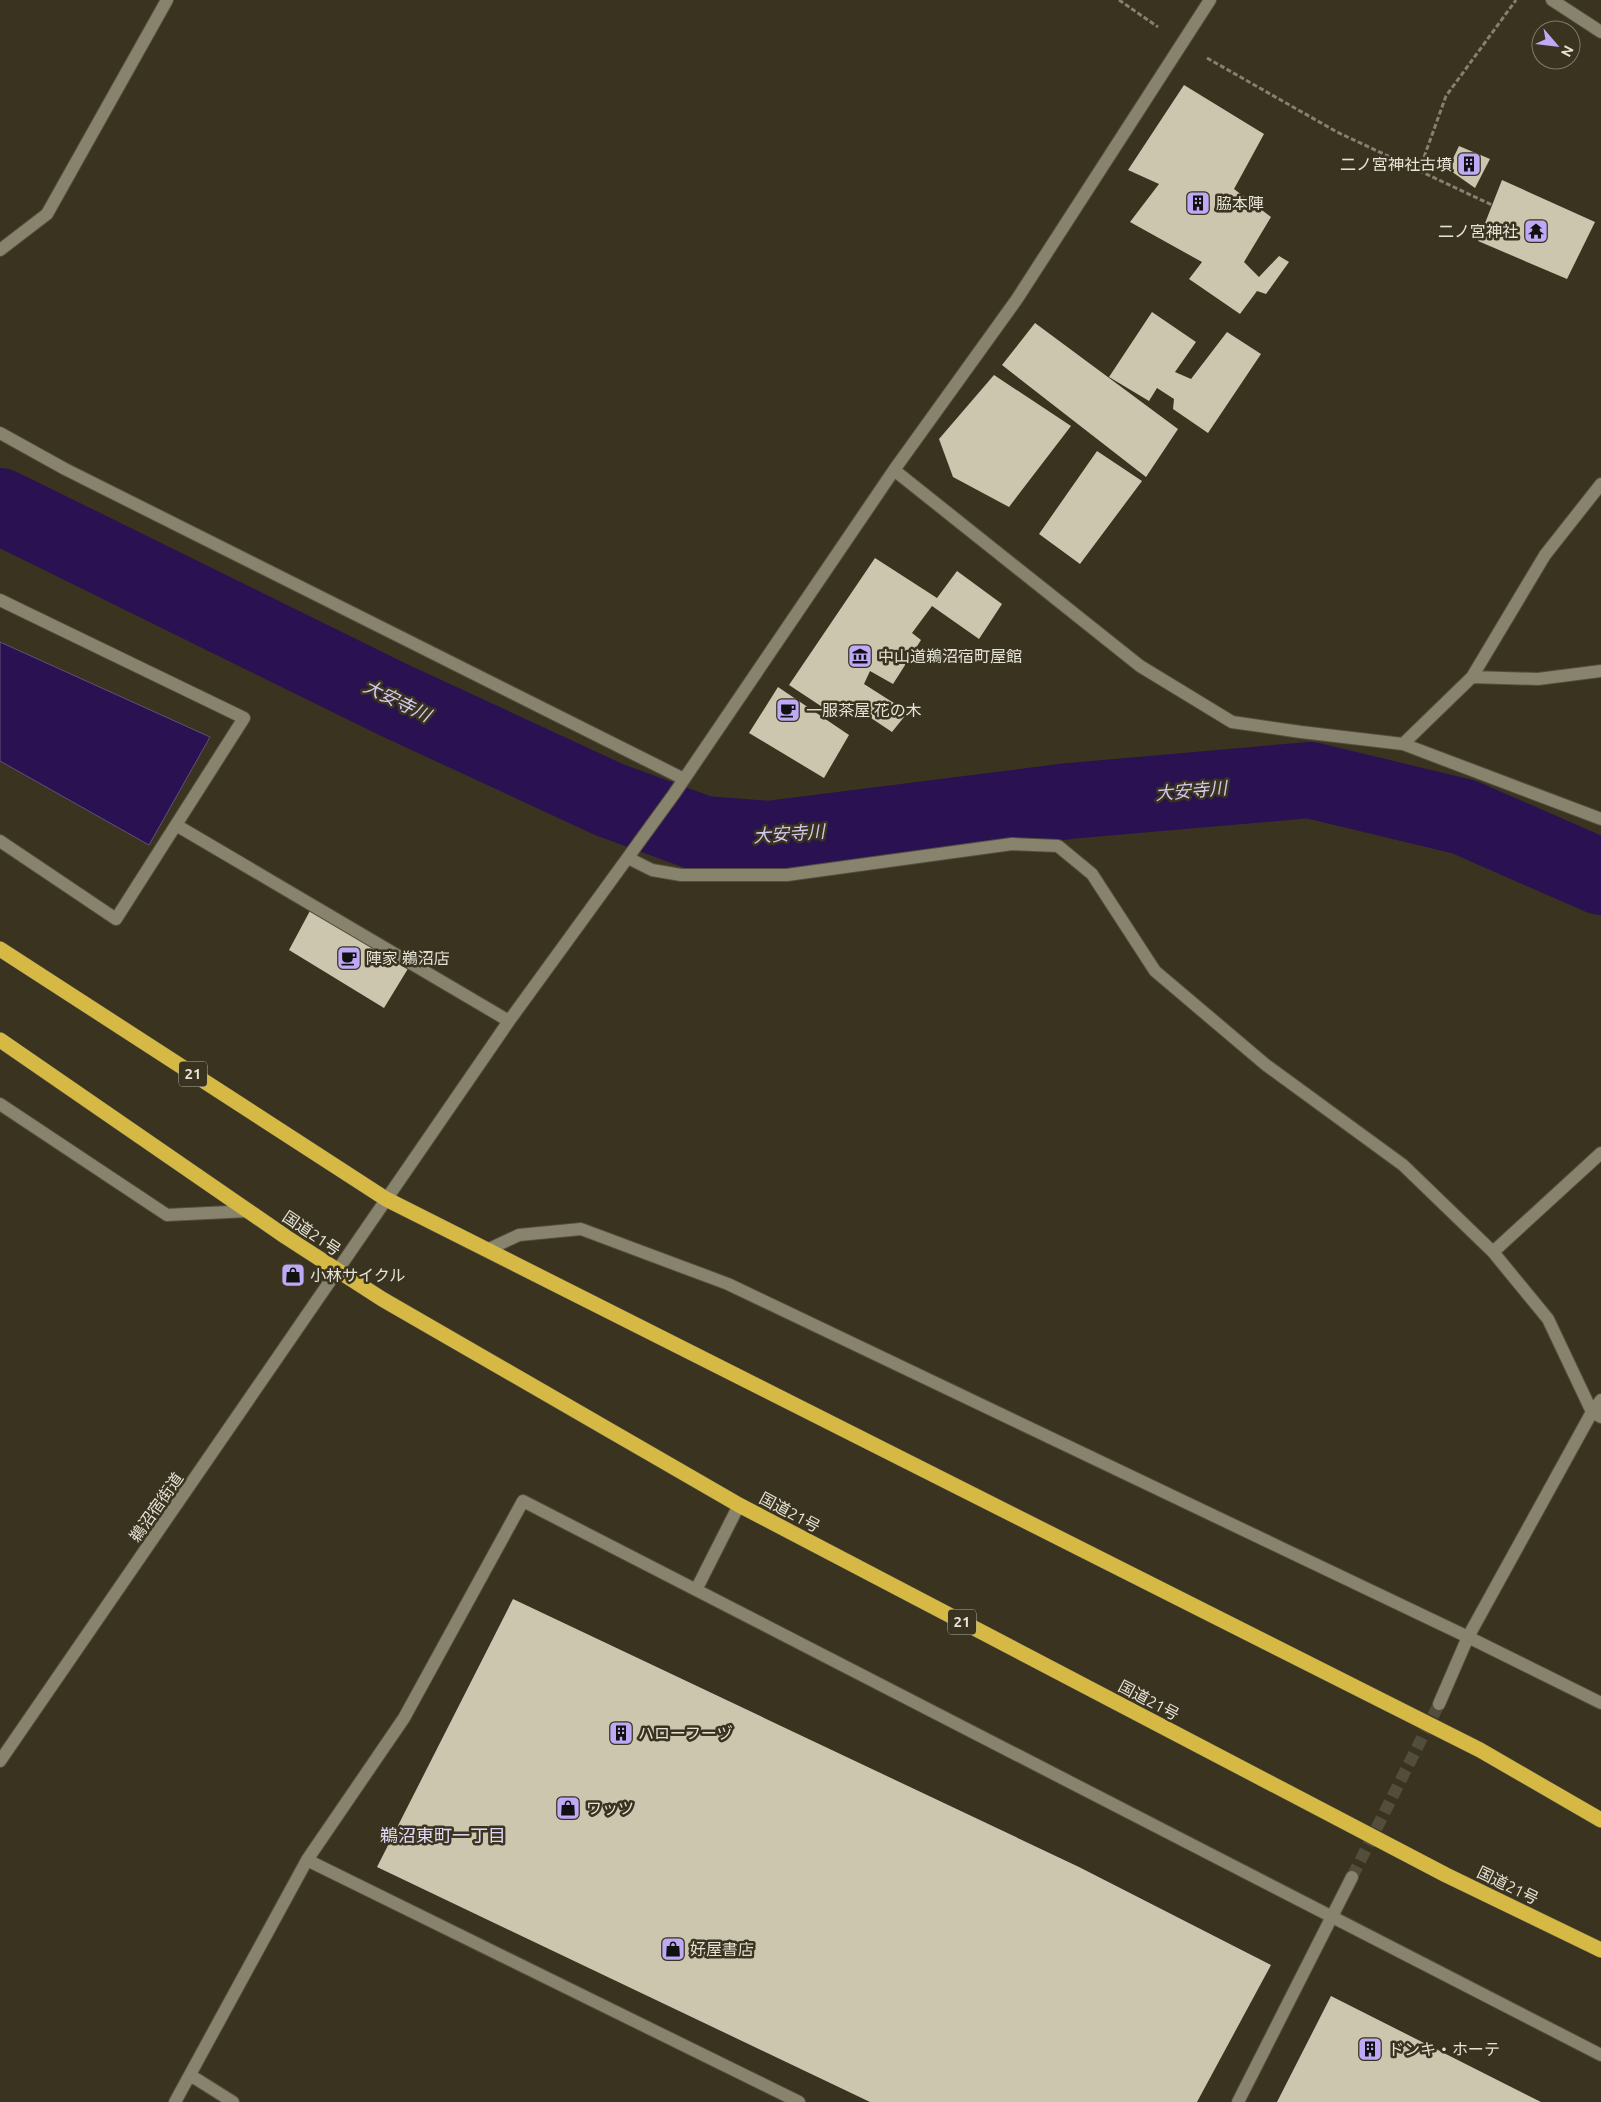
<svg xmlns="http://www.w3.org/2000/svg" width="1601" height="2102" font-family="Ubuntu,'Noto Sans JP',sans-serif">
  <rect width="100%" height="100%" fill="#393320"/>
  <path fill="#2a1151" stroke="#625079" d="M 0,642 L 210,737 L 149,845 L 0,761 Z"/>
  <g fill="none" stroke-linecap="round" stroke-linejoin="round">
    <path stroke="#2a1151" stroke-width="76" d="M 0,506 L 394,700 L 610,800 L 703,834 L 769,839 L 1069,801 L 1310,780 L 1464,817 L 1601,877"/>
  </g>
  <path fill="#ccc6af" d="M 1184,85 L 1264,134 L 1234,189 L 1271,217 L 1244,262 L 1259,277 L 1279,256 L 1289,262 L 1266,294 L 1257,291 L 1240,314 L 1189,279 L 1202,262 L 1130,222 L 1159,184 L 1128,170 Z
    M 1459,146 L 1490,159 L 1475,188 L 1448,169 Z
    M 1502,180 L 1595,222 L 1567,279 L 1478,241 Z
    M 1152,312 L 1196,342 L 1175,372 L 1191,379 L 1227,332 L 1261,354 L 1208,433 L 1173,409 L 1174,399 L 1157,388 L 1149,401 L 1109,377 Z
    M 1035,323 L 1178,429 L 1146,477 L 1002,365 Z
    M 994,375 L 1071,426 L 1009,507 L 953,477 L 939,439 Z
    M 1097,451 L 1142,481 L 1080,564 L 1039,534 Z
    M 875,558 L 937,598 L 957,571 L 1002,604 L 979,639 L 932,606 L 912,633 L 921,640 L 893,684 L 870,671 L 864,684 L 908,712 L 892,732 L 847,702 L 839,718 L 789,685 Z
    M 778,687 L 849,735 L 824,778 L 749,733 Z
    M 311,909 L 409,967 L 384,1008 L 289,950 Z
    M 513,1599 L 1079,1867 L 1271,1965 L 1197,2102 L 870,2102 L 377,1867 Z
    M 1331,1996 L 1541,2102 L 1277,2102 Z"/>
  <g fill="none" stroke-linecap="round" stroke-linejoin="round">
    <path stroke="#534d3b" stroke-width="12" stroke-dasharray="12 6" stroke-linecap="butt" d="M 1352,1877 L 1439,1704"/>
    <g stroke="#534f3e" stroke-width="14">
      <path id="minor" d="M 1552,0 L 1601,32
        M 0,250 L 47,214 L 167,0
        M 0,433 L 65,469 L 684,779
        M 894,470 L 1140,666 L 1232,722 L 1301,732 L 1403,744 L 1601,819
        M 0,600 L 244,718 L 116,919 L 0,841
        M 1472,677 L 1538,679 L 1601,671
        M 1403,744 L 1472,677 L 1545,555 L 1601,484
        M 176,825 L 509,1021
        M 628,858 L 652,870 L 681,875 L 787,875 L 1012,844 L 1058,846 L 1092,874 L 1155,971 L 1266,1065 L 1403,1165 L 1493,1252 L 1548,1319 L 1592,1412 L 1601,1417
        M 0,1104 L 167,1215 L 249,1211
        M 489,1249 L 519,1235 L 581,1229 L 728,1284 L 1468,1637 L 1601,1703
        M 1493,1252 L 1601,1153
        M 696,1590 L 739,1505
        M 1439,1704 L 1468,1637 L 1592,1412 L 1601,1400
        M 0,1761 L 509,1021 L 674,794 L 894,470 L 1017,299 L 1210,0
        M 307,1860 L 799,2102
        M 190,2075 L 233,2102
        M 175,2102 L 307,1860 L 404,1718 L 523,1501 L 1601,2055
        M 1238,2102 L 1352,1877"/>
    </g>
    <g stroke="#534f3e" stroke-width="16">
      <path id="highway" d="M 0,949 L 386,1199 L 1480,1750 L 1601,1820
        M 0,1040 L 286,1237 L 382,1299 L 739,1505 L 1446,1875 L 1601,1950"/>
    </g>
    <path stroke="#858070" stroke-width="3" stroke-dasharray="5 2.5" stroke-linecap="butt" d="M 1119,0 L 1158,27
      M 1207,58 L 1337,132 L 1492,205
      M 1419,171 L 1446,96 L 1516,0"/>
    <use href="#minor" stroke="#88836d" stroke-width="12"/>
    <use href="#highway" stroke="#d6b944" stroke-width="15"/>
  </g>
  <defs>
    <g id="building-square" transform="scale(1.25)"><rect x="-9" y="-9" width="18" height="18" rx="4" fill="#bda9f5" stroke="#393320"/><path d="M-4-6H4V6H1V3H-1V6H-4ZM-2.5-4.3h1.7v1.8h-1.7ZM.8-4.3h1.7v1.8H.8ZM-2.5-1h1.7V.8h-1.7ZM.8-1h1.7V.8H.8Z" fill="#111"/></g>
    <g id="temple-square" transform="scale(1.25)"><rect x="-9" y="-9" width="18" height="18" rx="4" fill="#bda9f5" stroke="#393320"/><path d="M0-6L5-2H3V0L6.5 2.5H4V6H1.5V3h-3V6H-4V2.5H-6.5L-3 0V-2H-5Z" fill="#111"/></g>
    <g id="museum-square" transform="scale(1.25)"><rect x="-9" y="-9" width="18" height="18" rx="4" fill="#bda9f5" stroke="#393320"/><path d="M0-6L6-3V-2H-6V-3ZM-5-1h2V3h-2ZM-1-1h2V3h-2ZM3-1h2V3H3ZM-6 4H6V6H-6Z" fill="#111"/></g>
    <g id="cafe-square" transform="scale(1.25)"><rect x="-9" y="-9" width="18" height="18" rx="4" fill="#bda9f5" stroke="#393320"/><path d="M-5.5-4.5H6V0H3Q3 3.5 0 3.5H-2.5Q-5.5 3.5-5.5 0ZM3-3.2v2h1.7v-2ZM-6 4.5H4V6H-6Z" fill="#111"/></g>
    <g id="shop-square" transform="scale(1.25)"><rect x="-9" y="-9" width="18" height="18" rx="4" fill="#bda9f5" stroke="#393320"/><path d="M-5-2.5h2.3a2.7 3.5 0 0 1 5.4 0H5L5.5 6h-11ZM-1.5-2.5h3a1.5 2.3 0 0 0-3 0Z" fill="#111"/></g>
  </defs>
  <g fill-rule="evenodd">
    <use href="#building-square" x="1469" y="164"/>
    <use href="#building-square" x="1198" y="203"/>
    <use href="#temple-square" x="1536" y="231"/>
    <use href="#museum-square" x="860" y="656"/>
    <use href="#cafe-square" x="788" y="710"/>
    <use href="#cafe-square" x="349" y="958"/>
    <use href="#shop-square" x="293" y="1275"/>
    <use href="#building-square" x="621" y="1733"/>
    <use href="#shop-square" x="568" y="1808"/>
    <use href="#shop-square" x="673" y="1949"/>
    <use href="#building-square" x="1370" y="2049"/>
  </g>
  <g text-anchor="middle" stroke-width="5" stroke-linejoin="round" paint-order="stroke">
    <g fill="#393320" stroke="#b2aea0" stroke-width="1">
      <rect x="179" y="1061.5" width="28" height="25" rx="4"/>
      <rect x="948" y="1609.5" width="28" height="25" rx="4"/>
    </g>
    <g font-size="15" font-weight="bold" fill="#e6e3d7">
      <text x="193" y="1079">21</text>
      <text x="962" y="1627">21</text>
    </g>
    <g font-size="16" fill="#e6e3d7" stroke="#393320" text-anchor="start">
      <text x="1452" y="170" text-anchor="end">二ノ宮神社古墳</text>
      <text x="1216" y="209">脇本陣</text>
      <text x="1518" y="237" text-anchor="end">二ノ宮神社</text>
      <text x="878" y="662">中山道鵜沼宿町屋館</text>
      <text x="806" y="716">一服茶屋 花の木</text>
      <text x="366" y="964">陣家 鵜沼店</text>
      <text x="310" y="1281">小林サイクル</text>
      <text x="638" y="1739">ハローフーヅ</text>
      <text x="586" y="1814">ワッツ</text>
      <text x="690" y="1955">好屋書店</text>
      <text x="1388" y="2055">ドンキ・ホーテ</text>
    </g>
    <g font-size="16" fill="#e6e3d7" stroke="#393320">
      <text transform="translate(312 1233) rotate(34)" y="6">国道21号</text>
      <text transform="translate(156 1507) rotate(-55)" y="6">鵜沼宿街道</text>
      <text transform="translate(790 1512) rotate(28)" y="6">国道21号</text>
      <text transform="translate(1149 1700) rotate(28)" y="6">国道21号</text>
      <text transform="translate(1508 1885) rotate(26)" y="6">国道21号</text>
    </g>
    <g font-size="18" font-style="italic" fill="#d2c9f0" stroke="#393320">
      <text transform="translate(397 701) rotate(26)" y="6">大安寺川</text>
      <text transform="translate(1191 791) rotate(-5)" y="6">大安寺川</text>
      <text transform="translate(789 834) rotate(-4)" y="6">大安寺川</text>
    </g>
    <g font-size="18" fill="#e0d9f6" stroke="#393320">
      <text x="443" y="1842">鵜沼東町一丁目</text>
    </g>
  </g>
  <g transform="translate(1556 45) rotate(118)"><circle r="24" fill="#393320" stroke="#7e7969"/>
  <path d="M0-4L9 19L0 12L-9 19Z" fill="#bda9f5"/>
  <text y="-8" font-size="14" font-weight="bold" text-anchor="middle" fill="#e6e3d7">N</text>
  </g>
</svg>
